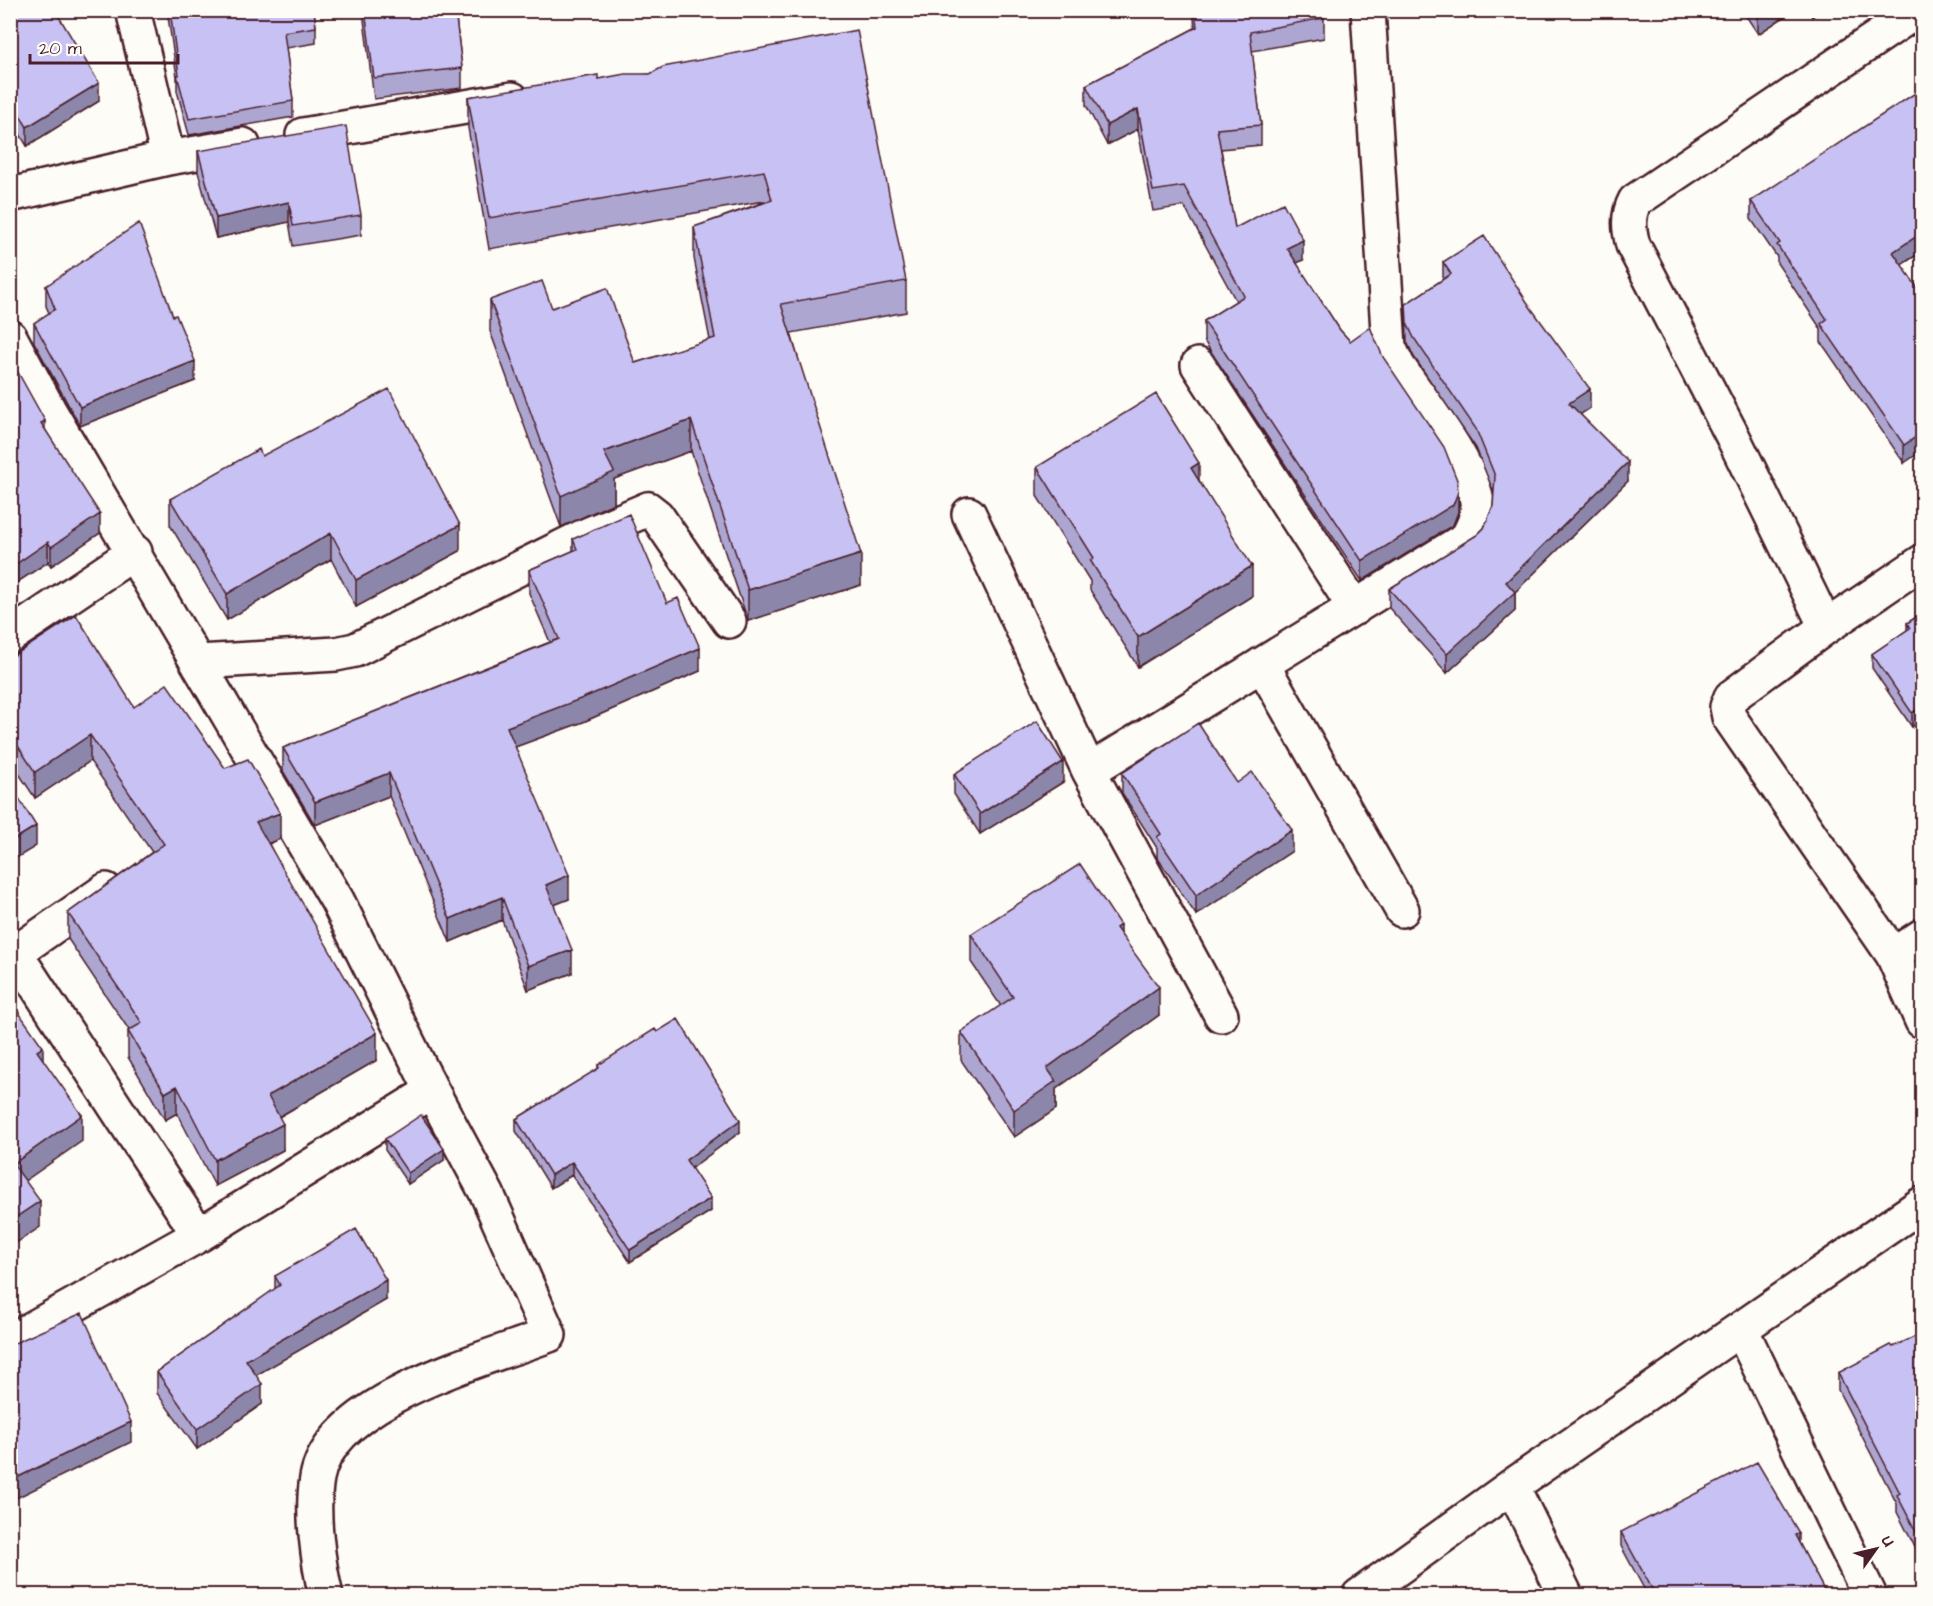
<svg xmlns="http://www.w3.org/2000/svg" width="1933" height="1606" font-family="'Architects Daughter',sans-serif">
  <rect width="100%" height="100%" fill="#fdfcf7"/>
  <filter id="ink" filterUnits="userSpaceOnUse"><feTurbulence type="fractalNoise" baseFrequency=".0167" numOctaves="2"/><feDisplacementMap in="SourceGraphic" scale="12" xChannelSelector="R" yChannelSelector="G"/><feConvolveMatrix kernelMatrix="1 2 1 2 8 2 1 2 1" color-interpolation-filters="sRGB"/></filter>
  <g filter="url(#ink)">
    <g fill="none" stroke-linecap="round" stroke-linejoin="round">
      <g stroke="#4a1f2b" stroke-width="38">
        <path id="minor" d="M 133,10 L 168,158
          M 303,135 L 512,99
          M 10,195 L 168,158 L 243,145
          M 10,337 L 49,410 L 337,900 L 432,1091 L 487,1194 L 549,1335 C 483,1360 331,1399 317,1478 C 311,1512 318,1562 326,1596
          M 1198,365 L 1355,608
          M 969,514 L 1089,771 L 1221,1015
          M 1922,562 L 1826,627 L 1731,697 L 1727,707 L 1729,717 L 1893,955 L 1922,936
          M 1826,627 L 1733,437 L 1633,245 C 1629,230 1627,216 1635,201 L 1918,10
          M 10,636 L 135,552
          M 198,662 L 336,654 L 355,650 L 580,538 L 648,509 L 657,516 L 729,621
          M 1262,664 L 1402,910
          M 1089,771 L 1467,538 C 1471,530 1476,522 1477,512 C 1482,474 1420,399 1398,366 L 1389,347 L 1368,10
          M 106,890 L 18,951 L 17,956 L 199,1235
          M 1893,955 L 1922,1021
          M 1741,1329 L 1870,1596
          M 10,1341 L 199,1235 L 432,1091
          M 1512,1486 L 1566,1596
          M 1359,1596 L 1512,1486 L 1922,1204"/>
      </g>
      <use href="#minor" stroke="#fdfcf7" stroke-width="33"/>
    </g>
    <path fill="#aca6d1" stroke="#4a1f2b" stroke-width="1.5" d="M 10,10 L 99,101 L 27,146 L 10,118 Z
      M 167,10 L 314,10 L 316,27 L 316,43 L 286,48 L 293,101 L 293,117 L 189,135 L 177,91 L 177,77 Z
      M 364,10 L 455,10 L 462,68 L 462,88 L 374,99 L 364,20 Z
      M 1193,10 L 1323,10 L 1324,18 L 1324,38 L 1252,51 L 1261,125 L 1261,145 L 1221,149 L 1235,228 L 1303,260 L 1296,263 L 1340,330 L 1350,341 L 1383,357 L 1458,512 L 1453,525 L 1362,581 L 1204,341 L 1204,321 L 1236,301 L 1184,206 L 1153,211 L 1138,129 L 1107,145 L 1086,105 L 1086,85 L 1195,28 Z
      M 1742,10 L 1795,10 L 1758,34 Z
      M 1808,10 L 1821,10 L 1812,17 Z
      M 650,74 L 906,281 L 906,312 L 791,333 L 861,585 L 748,621 L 691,451 L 614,479 L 614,503 L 561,527 L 490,331 L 490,300 L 552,308 L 635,363 L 710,340 L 694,258 L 694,227 L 764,202 L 764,201 L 489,249 L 468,128 L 468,97 L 598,79 Z
      M 198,151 L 361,215 L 361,235 L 293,246 L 289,222 L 216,238 L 198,172 Z
      M 1751,201 L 1923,251 L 1901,265 L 1923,296 L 1904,463 L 1821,342 L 1821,329 L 1777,263 L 1777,257 L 1751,219 Z
      M 1443,262 L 1590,408 L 1580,414 L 1628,481 L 1515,592 L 1515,611 L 1447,673 L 1389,608 L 1389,589 L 1477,535 L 1484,528 L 1493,506 L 1494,493 L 1476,448 L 1414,357 L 1407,342 L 1406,304 L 1443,279 Z
      M 46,286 L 195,381 L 80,426 L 34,342 L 34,323 L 49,313 L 46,306 Z
      M 45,429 L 100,533 L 51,566 L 48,562 Z
      M 262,456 L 460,551 L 356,607 L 331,559 L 227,620 L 170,525 L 170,499 Z
      M 1037,467 L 1199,480 L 1252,596 L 1138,667 L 1090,590 L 1090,581 L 1037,496 Z
      M 573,539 L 667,603 L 700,671 L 583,722 L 515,747 L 569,899 L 554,905 L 572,973 L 528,990 L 502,920 L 450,942 L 389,796 L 315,825 L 283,771 L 283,748 L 550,642 L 529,593 L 529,570 L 573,551 Z
      M 1923,613 L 1912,727 L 1872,668 L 1872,654 L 1907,630 L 1907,623 Z
      M 10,658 L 134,707 L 225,768 L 280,839 L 269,844 L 377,1060 L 279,1117 L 283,1150 L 215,1186 L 177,1113 L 165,1120 L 128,1057 L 128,1031 L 129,1030 L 68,939 L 68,913 L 152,852 L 90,761 L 35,798 L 10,760 Z
      M 1122,773 L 1237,783 L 1292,851 L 1196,915 L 1157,857 L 1157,848 L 1122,793 Z
      M 954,774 L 1063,782 L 980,834 L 954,794 Z
      M 1120,933 L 1159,1015 L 1056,1089 L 1056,1109 L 1014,1137 L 961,1060 L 961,1032 L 1001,1006 L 971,962 L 971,934 Z
      M 598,1065 L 740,1132 L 691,1168 L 711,1211 L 630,1262 L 572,1175 L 551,1188 L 516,1131 L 516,1119 L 598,1069 Z
      M 385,1139 L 444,1160 L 408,1184 L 385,1150 Z
      M 275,1276 L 386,1300 L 256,1375 L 262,1404 L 197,1449 L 157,1393 L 157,1372 L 275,1289 Z
      M 1923,1333 L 1923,1563 L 1897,1512 L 1897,1504 L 1838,1390 L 1838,1373 Z
      M 1621,1532 L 1799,1543 L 1827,1596 L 1648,1596 L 1621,1546 Z"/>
    <path fill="#8c87aa" stroke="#4a1f2b" stroke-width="1.5" d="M 1765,10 L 1795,10 L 1758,34 L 1758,15 Z
      M 1812,10 L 1821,10 L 1812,17 Z
      M 99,83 L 99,101 L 27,146 L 27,127 Z
      M 1138,109 L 1138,129 L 1107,145 L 1107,125 Z
      M 289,202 L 289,222 L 216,238 L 216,218 Z
      M 1923,232 L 1923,251 L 1893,270 L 1893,252 Z
      M 1303,240 L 1303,260 L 1287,268 L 1287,248 Z
      M 195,361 L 195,381 L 80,426 L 80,407 Z
      M 1590,389 L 1590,408 L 1569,422 L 1569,403 Z
      M 691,420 L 691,451 L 614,479 L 614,503 L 561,527 L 561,496 L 604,452 Z
      M 45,421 L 45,440 L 41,423 Z
      M 1923,432 L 1923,450 L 1904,463 L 1904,445 Z
      M 1628,462 L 1628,481 L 1515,592 L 1515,611 L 1447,673 L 1447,654 L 1506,582 Z
      M 1199,463 L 1199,493 L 1191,468 Z
      M 1458,492 L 1458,512 L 1453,525 L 1362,581 L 1362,561 Z
      M 100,514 L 100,533 L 51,566 L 51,547 Z
      M 460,525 L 460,551 L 356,607 L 356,580 Z
      M 331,533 L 331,559 L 227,620 L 227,594 Z
      M 48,542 L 48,562 L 10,587 L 10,568 Z
      M 861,554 L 861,585 L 748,621 L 748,590 Z
      M 1252,566 L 1252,596 L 1138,667 L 1138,637 Z
      M 700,648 L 700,671 L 583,722 L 507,750 L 507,727 Z
      M 1923,706 L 1923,720 L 1912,727 L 1912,713 Z
      M 90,735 L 90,761 L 35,798 L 35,772 Z
      M 1063,762 L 1063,782 L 980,834 L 980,814 Z
      M 389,773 L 389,796 L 315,825 L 315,802 Z
      M 280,813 L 280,839 L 256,848 L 256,822 Z
      M 36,826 L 36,846 L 10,862 L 10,842 Z
      M 1292,830 L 1292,851 L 1196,915 L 1196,895 Z
      M 569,875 L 569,899 L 546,908 L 546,885 Z
      M 502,897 L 502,920 L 450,942 L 450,919 Z
      M 1120,925 L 1120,953 L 1116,928 Z
      M 572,950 L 572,973 L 528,990 L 528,966 Z
      M 1159,987 L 1159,1015 L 1056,1089 L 1056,1109 L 1014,1137 L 1014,1110 L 1047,1068 Z
      M 377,1033 L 377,1060 L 268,1123 L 268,1096 Z
      M 43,1047 L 43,1072 L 37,1051 Z
      M 177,1086 L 177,1113 L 165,1120 L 165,1093 Z
      M 82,1115 L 82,1141 L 13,1189 L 13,1164 Z
      M 740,1120 L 740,1132 L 686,1172 L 686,1160 Z
      M 283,1124 L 283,1150 L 215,1186 L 215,1160 Z
      M 444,1149 L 444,1160 L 408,1184 L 408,1173 Z
      M 572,1162 L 572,1175 L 551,1188 L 551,1175 Z
      M 711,1198 L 711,1211 L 630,1262 L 630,1250 Z
      M 40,1201 L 40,1227 L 10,1247 L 10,1221 Z
      M 386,1280 L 386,1300 L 246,1381 L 246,1360 Z
      M 262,1384 L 262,1404 L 197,1449 L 197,1429 Z
      M 131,1422 L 131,1442 L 10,1501 L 10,1481 Z
      M 1799,1533 L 1799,1547 L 1795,1535 Z"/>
    <path fill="#c8c1f3" stroke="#4a1f2b" stroke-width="1.5" d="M 10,10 L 55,10 L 99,83 L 27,127 L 10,99 Z
      M 170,10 L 314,10 L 316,27 L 284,32 L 293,101 L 189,119 L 177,75 L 179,75 Z
      M 365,10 L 455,10 L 462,68 L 374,78 Z
      M 1195,10 L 1323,10 L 1324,18 L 1250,32 L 1261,125 L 1217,129 L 1235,228 L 1283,203 L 1303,240 L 1287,248 L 1340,330 L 1350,341 L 1370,327 L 1383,357 L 1444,447 L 1457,480 L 1458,492 L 1453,505 L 1362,561 L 1204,321 L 1244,296 L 1184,186 L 1153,191 L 1138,109 L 1107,125 L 1086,85 L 1197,27 Z
      M 1754,10 L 1765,10 L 1758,15 Z
      M 857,30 L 906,281 L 781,304 L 861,554 L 748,590 L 691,420 L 604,452 L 614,472 L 561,496 L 490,300 L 542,281 L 552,308 L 607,288 L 635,363 L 715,338 L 694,227 L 772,200 L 764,171 L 489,218 L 468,97 L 598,75 L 598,79 L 625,74 L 650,74 L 663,67 Z
      M 1923,88 L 1923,232 L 1893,252 L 1923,296 L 1923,432 L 1904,445 L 1821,324 L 1827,319 L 1777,245 L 1780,243 L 1751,201 Z
      M 346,126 L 361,215 L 293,226 L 289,202 L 216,218 L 198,151 Z
      M 139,223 L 173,316 L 176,315 L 195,361 L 80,407 L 34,323 L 55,309 L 46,286 Z
      M 1484,236 L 1531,308 L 1590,389 L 1569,403 L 1628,462 L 1506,582 L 1515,592 L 1447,654 L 1389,589 L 1477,535 L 1484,528 L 1493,506 L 1495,476 L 1476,429 L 1414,338 L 1407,323 L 1406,304 L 1451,274 L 1443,262 Z
      M 10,358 L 45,421 L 41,423 L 100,514 L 51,547 L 48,542 L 10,568 Z
      M 389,389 L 460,525 L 356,580 L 331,533 L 227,594 L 170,499 L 259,449 L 262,456 Z
      M 1156,394 L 1199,463 L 1191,468 L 1252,566 L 1138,637 L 1090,560 L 1094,558 L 1037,467 Z
      M 629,514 L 667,603 L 678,598 L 700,648 L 583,698 L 507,727 L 569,875 L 546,885 L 572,950 L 528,966 L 502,897 L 450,919 L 389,773 L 315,802 L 283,748 L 559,639 L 529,570 L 577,549 L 573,539 Z
      M 1923,613 L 1923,706 L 1912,713 L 1872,654 L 1910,628 L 1907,623 Z
      M 76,615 L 134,707 L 167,684 L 225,768 L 248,759 L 280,813 L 256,822 L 377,1033 L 268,1096 L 283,1124 L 215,1160 L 177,1086 L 165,1093 L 128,1031 L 142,1023 L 68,913 L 164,844 L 90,735 L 35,772 L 10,734 L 10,658 Z
      M 1037,721 L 1063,762 L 980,814 L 954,774 Z
      M 1198,723 L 1237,783 L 1252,772 L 1292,830 L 1196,895 L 1157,837 L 1161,834 L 1122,773 Z
      M 10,784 L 36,826 L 10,842 Z
      M 1080,864 L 1120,925 L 1116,928 L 1159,987 L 1047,1068 L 1056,1081 L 1014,1110 L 961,1032 L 1013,997 L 971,934 Z
      M 10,1000 L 43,1047 L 37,1051 L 82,1115 L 13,1164 L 40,1201 L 10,1221 Z
      M 678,1019 L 740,1120 L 686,1160 L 711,1198 L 630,1250 L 572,1162 L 551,1175 L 516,1119 L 599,1068 L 598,1065 L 655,1029 L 657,1032 Z
      M 421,1115 L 444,1149 L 408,1173 L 385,1139 Z
      M 356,1229 L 386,1280 L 246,1360 L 262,1384 L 197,1429 L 157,1372 L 280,1285 L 275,1276 Z
      M 82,1313 L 131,1422 L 10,1481 L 10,1345 Z
      M 1923,1333 L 1923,1545 L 1897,1495 L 1900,1493 L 1838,1373 L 1891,1345 L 1893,1347 Z
      M 1757,1462 L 1799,1533 L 1795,1535 L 1827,1596 L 1656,1596 L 1621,1532 Z
      M 1520,1590 L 1523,1596 L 1510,1596 Z"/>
  </g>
  <rect width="1933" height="1606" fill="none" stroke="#fdfcf7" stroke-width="36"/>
  <rect x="18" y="18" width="1897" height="1570" fill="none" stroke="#4a1f2b" stroke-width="2" filter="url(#ink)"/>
  <g transform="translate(1876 1549) rotate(56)" stroke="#fdfcf7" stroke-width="4.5" paint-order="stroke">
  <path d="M0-4.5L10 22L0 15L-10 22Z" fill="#4a1f2b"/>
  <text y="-9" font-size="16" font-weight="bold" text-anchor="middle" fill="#4a1f2b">U</text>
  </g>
  <path d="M30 54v9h148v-9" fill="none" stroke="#4a1f2b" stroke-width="3"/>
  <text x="39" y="54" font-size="18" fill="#4a1f2b" stroke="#fdfcf7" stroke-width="4.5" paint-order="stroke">20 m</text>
</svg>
